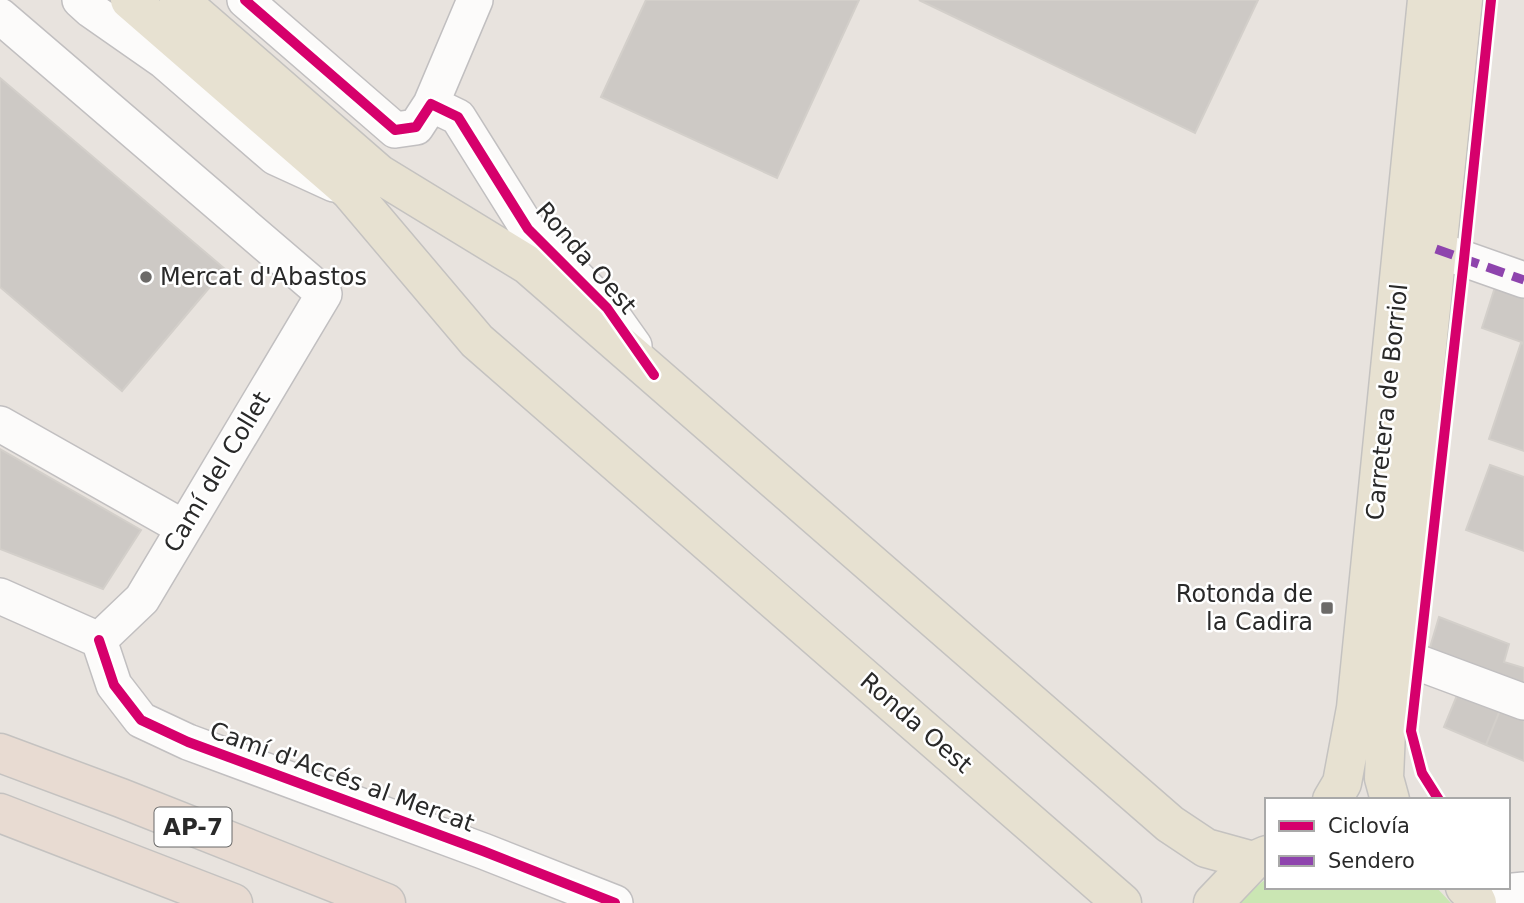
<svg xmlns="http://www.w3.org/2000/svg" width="1524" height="903" font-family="'DejaVu Sans',sans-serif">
  <rect width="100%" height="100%" fill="#e8e3de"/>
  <path fill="#cae6b3" d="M 1267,878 L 1267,887 L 1436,887 L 1451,903 L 1238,903 L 1245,896 Z"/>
  <path fill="#cdc9c5" stroke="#d3cfca" stroke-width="2" d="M 646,0 L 859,0 L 777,178 L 601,97 Z
    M 919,0 L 1258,0 L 1195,133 Z
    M 0,78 L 225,269 L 122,391 L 0,287 Z
    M 1497,281 L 1524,290 L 1524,343 L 1482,328 Z
    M 1521,343 L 1524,344 L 1524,451 L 1489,439 Z
    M 0,449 L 141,530 L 103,589 L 0,549 Z
    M 1490,465 L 1524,477 L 1524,551 L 1466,530 Z
    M 1439,617 L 1509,644 L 1504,662 L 1524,668 L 1524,691 L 1429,651 Z
    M 1460,688 L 1502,705 L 1486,745 L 1444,727 Z
    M 1502,705 L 1524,714 L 1524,761 L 1486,745 Z"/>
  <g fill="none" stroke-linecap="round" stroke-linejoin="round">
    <g stroke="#c1bfc0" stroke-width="38">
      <path id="minor" d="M 80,0 L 91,10 L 164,61 L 275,157 L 334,184
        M 245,0 L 395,130 L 416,127 L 431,104 L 458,117 L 528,229 L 607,308 L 634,346
        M 0,16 L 324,294 L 142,599 L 99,640
        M 431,104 L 475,0
        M 1436,249 L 1524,280
        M 0,424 L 184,528
        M 0,596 L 99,640
        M 99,640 L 114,685 L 141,720 L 188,742 L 483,851 L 615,903
        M 1395,654 L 1524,702
        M 1473,895 L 1524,890"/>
    </g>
    <g stroke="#c4c2c0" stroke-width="41">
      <path id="major" d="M 130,0 L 350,191 L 477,341 L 1122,903
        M 179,0 L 379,174 L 528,265 L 1170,824 L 1206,848 L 1253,861
        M 1332,800 L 1342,783 L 1356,708 L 1427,0
        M 1390,800 L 1384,778 L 1387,707 L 1395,654 L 1463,0
        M 1465,887 L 1473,895 L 1477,903
        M 1213,903 L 1253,861 L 1267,855"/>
    </g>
    <g stroke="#c4c2c0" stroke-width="41">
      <path id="highway" d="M 0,753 L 121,798 L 386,903
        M 0,813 L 233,903"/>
    </g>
    <use href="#minor" stroke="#fcfbfa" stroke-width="35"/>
    <use href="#major" stroke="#e7e1d1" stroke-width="38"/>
    <use href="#highway" stroke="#e8dbd2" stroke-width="38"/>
    <path stroke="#8e44ad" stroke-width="9" stroke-dasharray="18 9" stroke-linecap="butt" d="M 1436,249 L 1524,280"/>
    <g stroke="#fff" stroke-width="15">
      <path id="cycleway" d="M 245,0 L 395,130 L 416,127 L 431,104 L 458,117 L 528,229 L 607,308 L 654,375
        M 99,640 L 114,685 L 141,720 L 188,742 L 483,851 L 615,903
        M 1439,800 L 1422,773 L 1411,731 L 1464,259 L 1491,0"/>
    </g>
    <use href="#cycleway" stroke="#d6006c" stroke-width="10"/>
  </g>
  <g fill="#6c6a68" stroke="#fff" stroke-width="2.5">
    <circle cx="146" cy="277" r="7"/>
    <rect x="1320" y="601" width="14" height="14" rx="3.5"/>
  </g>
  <g text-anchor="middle" stroke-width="5" stroke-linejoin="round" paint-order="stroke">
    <rect fill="#fff" stroke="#696969" stroke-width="2" x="154.5" y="807.5" width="77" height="39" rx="5"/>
    <g font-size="23" font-weight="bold" fill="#292929">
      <text x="193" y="835">AP-7</text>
    </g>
    <g font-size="24" fill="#292929" stroke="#fff">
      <text transform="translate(586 258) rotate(49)" y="8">Ronda Oest</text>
      <text transform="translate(1387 402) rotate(-84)" y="8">Carretera de Borriol</text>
      <text transform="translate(217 472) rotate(-59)" y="8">Camí del Collet</text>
      <text transform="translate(916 723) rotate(41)" y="8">Ronda Oest</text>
      <text transform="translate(342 777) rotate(20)" y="8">Camí d'Accés al Mercat</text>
    </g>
    <g font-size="24" fill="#292929" stroke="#fff" text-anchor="start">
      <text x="160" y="285">Mercat d'Abastos</text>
      <text x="1313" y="602" text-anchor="end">Rotonda de<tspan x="1313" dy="28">la Cadira</tspan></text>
    </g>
  </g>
  <rect x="1265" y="798" width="245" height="91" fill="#ffffff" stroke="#a9a9a9" stroke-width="2"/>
  <rect x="1279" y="821" width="35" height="10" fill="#d6006c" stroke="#a9a9a9" stroke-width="2"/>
  <text x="1328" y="833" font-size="21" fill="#292929">Ciclovía</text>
  <rect x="1279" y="856" width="35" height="10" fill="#8e44ad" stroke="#a9a9a9" stroke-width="2"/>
  <text x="1328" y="868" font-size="21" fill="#292929">Sendero</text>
</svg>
